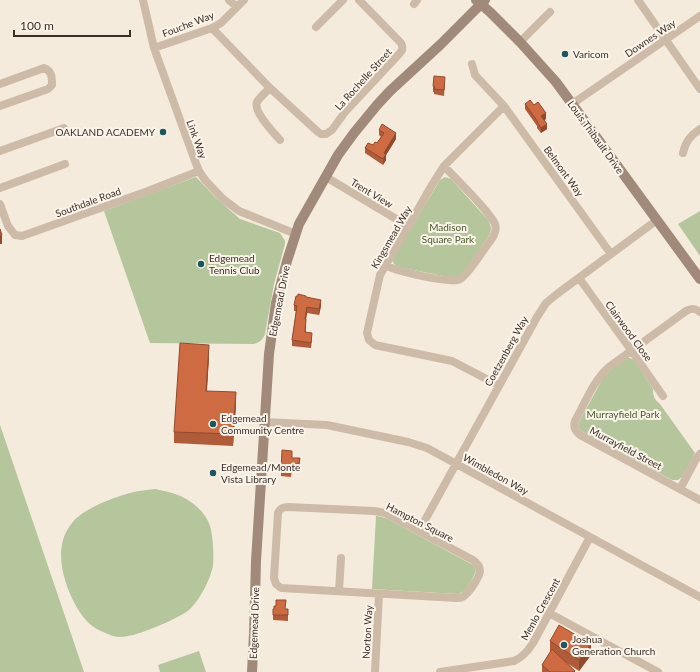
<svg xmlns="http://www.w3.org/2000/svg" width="700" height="672" font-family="Lato,sans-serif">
  <rect width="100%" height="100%" fill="#f4ebdd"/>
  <path fill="#b5c59c" d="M 196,177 L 215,197 L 240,219 L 280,233 L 285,241 L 285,244 L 274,284 L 265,334 C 263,340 259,343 253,344 L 150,343 L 104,211 Z
    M 445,177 L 451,179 L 489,221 L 491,228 L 490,234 L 462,275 L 454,278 L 398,267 L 394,264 L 392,260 L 440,180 Z
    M 700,211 L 700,256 L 678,224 Z
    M 627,358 L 630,358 L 634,360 L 653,389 C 653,396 654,399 660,404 L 695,453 L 682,477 L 678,480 L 672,480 L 581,431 L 578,426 L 579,422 L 603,378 L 610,371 Z
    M 0,425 L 84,672 L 0,672 Z
    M 155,489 C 170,492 184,495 196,506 C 202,511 208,519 210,526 C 213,536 214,555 213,565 C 211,579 199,601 189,610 C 180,617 159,626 148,630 C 137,634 124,639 113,636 C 105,633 97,630 91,625 C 85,620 80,613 76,606 C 63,582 52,547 72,523 C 83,508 121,494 139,491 C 144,490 150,490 155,489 Z
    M 376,516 L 382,517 L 388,519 L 473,565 L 475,567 L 476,571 C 472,579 467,592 458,594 L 372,589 Z
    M 199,651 L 206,672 L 160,672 L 158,665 Z"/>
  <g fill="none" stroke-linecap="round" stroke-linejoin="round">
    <path stroke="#cdbba8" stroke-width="8" d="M 143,0 L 154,48 L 195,161 L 199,171 L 205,180 L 223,199 L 239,211 L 296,234
      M 229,0 L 237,7
      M 638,0 L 700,89
      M 414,4 L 417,0
      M 316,27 L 343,0
      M 212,28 L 270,88 L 318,132 L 321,134 L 326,134 L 332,130 L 345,112 L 400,53 C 403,50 403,47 401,43 L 359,0
      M 520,42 L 550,12
      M 154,48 L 212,28 L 221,23 L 244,0
      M 472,64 L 475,75 L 504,106 L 611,254
      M 0,84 L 44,68 C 52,71 52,77 52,85 L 48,89 L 0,106
      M 270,88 C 266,92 260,97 257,102 C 253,112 274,133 280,140
      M 572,104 L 700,16
      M 0,151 L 64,128
      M 683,153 C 686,141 690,136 700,129
      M 326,177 L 408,226
      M 0,188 L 65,164
      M 0,204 L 8,226 L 15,235 L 22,236 L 148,191 L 199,171
      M 385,265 C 396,271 449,284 460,279 C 468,275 479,256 485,248 C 490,241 498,233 495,224 C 493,219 489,215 486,211 C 473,195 458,181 444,166
      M 579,278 L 631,350 L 663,396
      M 700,312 C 695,308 691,308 686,311 L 609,367 C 593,381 585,403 575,421 C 573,427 575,431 580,435 L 700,500
      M 498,385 L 452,361 L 375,345 L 369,340 L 367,333 L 380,275 L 432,185 L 444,166 L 504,106
      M 264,422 L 327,425 L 408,442 L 427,448 L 700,597
      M 680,489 L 696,459 L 700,454
      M 288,507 L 374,511 L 385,513 L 473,560 C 477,563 480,566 480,571 C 480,576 470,591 466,594 C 464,597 461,598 457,598 L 281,588 L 276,584 L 274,578 L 278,513 C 280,508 283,507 288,507 Z
      M 419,531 L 537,317 L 546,303 L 557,294 L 657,220
      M 339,591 L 341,558
      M 549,613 L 658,672
      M 375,672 L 379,594
      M 440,672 L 514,661 C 523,657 528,651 533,643 L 590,537"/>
    <path stroke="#a18a79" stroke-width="10" d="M 476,0 L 490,12 L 520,42 L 556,82 L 700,279
      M 252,672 L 254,634 L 256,561 L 269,354 L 276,303 L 287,261 L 299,224 L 338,155 L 354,133 L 377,105 L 390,91 L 440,45 L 485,0"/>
  </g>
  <path fill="#b15c39" d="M 445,83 L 444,96 L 434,94 L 434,92 L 433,92 L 433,86 Z
    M 525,104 L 534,105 L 546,119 L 544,120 L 547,129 L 541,133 L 537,128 L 537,126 L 525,109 Z
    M 379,130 L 396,139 L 386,155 L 386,160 L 383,165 L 365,153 L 365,148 L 377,143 L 381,137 L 379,135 Z
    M 306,297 L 321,306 L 319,315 L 307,313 L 306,319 L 306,332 L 312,339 L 311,348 L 292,346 L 292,340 L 296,311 L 294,311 L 294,305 Z
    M 209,356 L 207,391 L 236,404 L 233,446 L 174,443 L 174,432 Z
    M 292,458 L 300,458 L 299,470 L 292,470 L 291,477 L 281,476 L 281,471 Z
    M 273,609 L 288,609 L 288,621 L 273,620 Z
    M 550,641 L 591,655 L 579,671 L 565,662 L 575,672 L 542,672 L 542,665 L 550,652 Z"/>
  <path fill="#904b2e" d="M 546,113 L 546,119 L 541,122 L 541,116 Z
    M 547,124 L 547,129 L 541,133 L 541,128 Z
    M 396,133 L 396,139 L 386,155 L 386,160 L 383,165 L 384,153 Z
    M 2,235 L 2,244 L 0,244 L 0,236 Z
    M 321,300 L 321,306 L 319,315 L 319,309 Z
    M 307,307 L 307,313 L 305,325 L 305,319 Z
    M 209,345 L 209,356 L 206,402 L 206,391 Z
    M 236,392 L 236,404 L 233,446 L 233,434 Z
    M 591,644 L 591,655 L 579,671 L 579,660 Z"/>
  <path fill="#ce6b42" stroke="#904b2e" d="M 434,76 L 445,77 L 444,90 L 434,89 L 435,87 L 433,86 Z
    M 530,100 L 534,105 L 538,102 L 546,113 L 541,116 L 547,124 L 541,128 L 537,122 L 538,122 L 525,104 Z
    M 382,124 L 396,133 L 384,153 L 386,154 L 383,159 L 365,148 L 368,143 L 373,145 L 375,142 L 377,143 L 384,133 L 379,130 Z
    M 0,229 L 2,235 L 0,236 Z
    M 298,294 L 306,296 L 306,297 L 321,300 L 319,309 L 307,307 L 305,319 L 306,319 L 305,332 L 312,333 L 311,343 L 292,340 L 297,306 L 294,305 L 296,296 L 298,296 Z
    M 180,343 L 209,345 L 206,391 L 236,392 L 233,434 L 174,432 Z
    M 282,450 L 292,451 L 292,458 L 300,458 L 299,464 L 292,464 L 291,471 L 281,471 Z
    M 276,600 L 286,600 L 285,609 L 288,609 L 288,615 L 273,615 L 273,609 L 274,609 L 274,606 L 276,606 Z
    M 559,625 L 591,644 L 579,660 L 550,641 Z
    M 552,649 L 575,671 L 574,672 L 550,672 L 542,665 Z"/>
  <g fill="#1b575f" stroke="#fbf4ea" stroke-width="1.5">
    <circle cx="565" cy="54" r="4"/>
    <circle cx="163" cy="132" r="4"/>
    <circle cx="201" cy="264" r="4"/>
    <circle cx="213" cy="424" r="4"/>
    <circle cx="213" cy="473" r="4"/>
    <circle cx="564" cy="645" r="4"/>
  </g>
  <g text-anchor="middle" stroke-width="4" stroke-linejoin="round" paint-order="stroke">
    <g font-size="10" fill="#3a2f29" stroke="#fbf4ea">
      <text transform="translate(188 24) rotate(-21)" y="4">Fouche Way</text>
      <text transform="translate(650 38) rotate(-34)" y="4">Downes Way</text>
      <text transform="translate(363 79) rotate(-48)" y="4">La Rochelle Street</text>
      <text transform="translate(596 137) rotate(54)" y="4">Louis Thibault Drive</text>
      <text transform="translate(197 139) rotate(70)" y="4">Link Way</text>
      <text transform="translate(564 171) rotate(54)" y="4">Belmont Way</text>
      <text transform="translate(372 193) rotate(31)" y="4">Trent View</text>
      <text transform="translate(88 202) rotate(-20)" y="4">Southdale Road</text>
      <text transform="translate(391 237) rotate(-60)" y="4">Kingsmead Way</text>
      <text transform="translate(279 301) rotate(-79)" y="4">Edgemead Drive</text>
      <text transform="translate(629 331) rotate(54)" y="4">Clairwood Close</text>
      <text transform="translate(506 351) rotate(-61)" y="4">Coetzenberg Way</text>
      <text transform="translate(626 448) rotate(28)" y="4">Murrayfield Street</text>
      <text transform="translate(496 474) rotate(29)" y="4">Wimbledon Way</text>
      <text transform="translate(420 522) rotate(27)" y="4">Hampton Square</text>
      <text transform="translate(540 609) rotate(-61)" y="4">Menlo Crescent</text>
      <text transform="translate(254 623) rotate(-88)" y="4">Edgemead Drive</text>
      <text transform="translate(367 632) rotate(-87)" y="4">Norton Way</text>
    </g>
    <g font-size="10" fill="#3a2f29" stroke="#fbf4ea" text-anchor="start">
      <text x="573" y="58">Varicom</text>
      <text x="155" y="136" text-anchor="end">OAKLAND ACADEMY</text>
      <text x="209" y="262">Edgemead<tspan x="209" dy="12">Tennis Club</tspan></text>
      <text x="221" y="422">Edgemead<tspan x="221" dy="12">Community Centre</tspan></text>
      <text x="221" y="471">Edgemead/Monte<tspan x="221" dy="12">Vista Library</tspan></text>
      <text x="572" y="643">Joshua<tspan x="572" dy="12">Generation Church</tspan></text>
    </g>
    <g font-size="10" fill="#465a2b" stroke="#fbf4ea">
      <text x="448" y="231">Madison<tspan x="448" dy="12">Square Park</tspan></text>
      <text x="623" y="418">Murrayfield Park</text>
    </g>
  </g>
  <path d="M14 30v6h116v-6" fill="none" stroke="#3a2f29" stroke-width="2"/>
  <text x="20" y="30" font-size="12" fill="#3a2f29" stroke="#fbf4ea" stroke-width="3" paint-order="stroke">100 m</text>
</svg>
